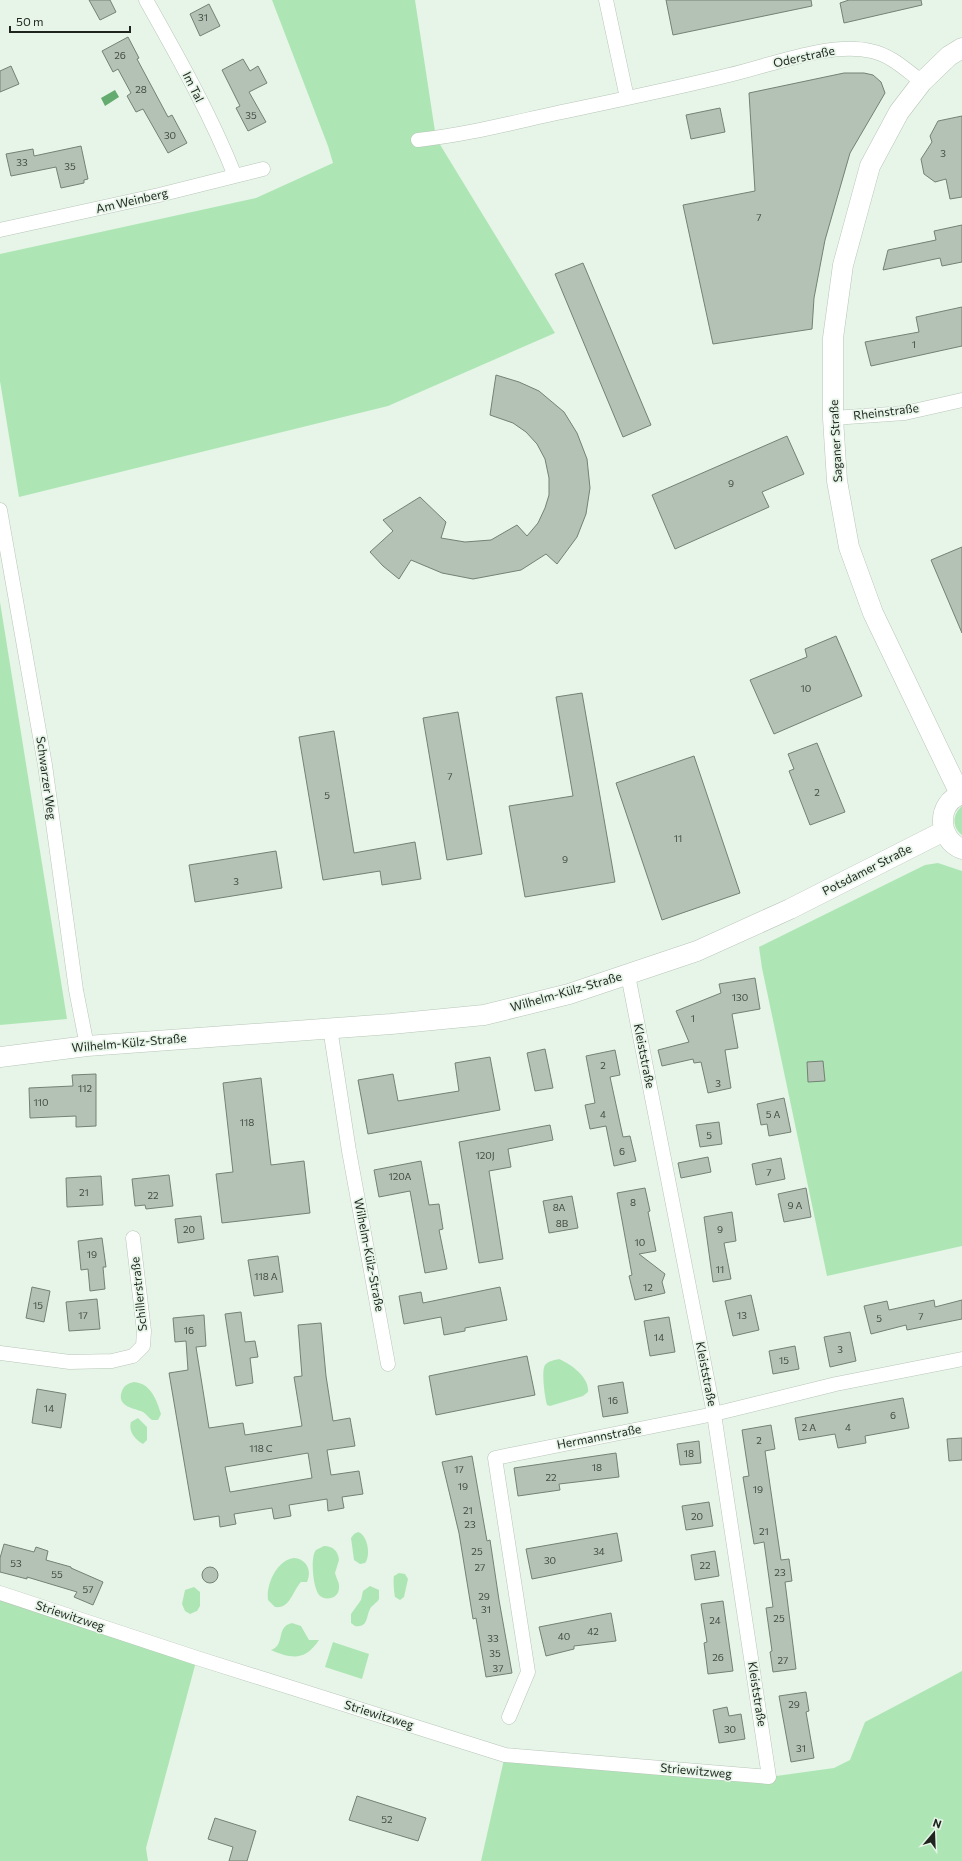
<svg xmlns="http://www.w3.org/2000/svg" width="962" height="1861" font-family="Commissioner,sans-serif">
  <rect width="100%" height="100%" fill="#e6f5e7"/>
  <path fill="#ade6b4" d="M 272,0 L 415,0 L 436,138 L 555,333 L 388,406 L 19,497 L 0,381 L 0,254 L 256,198 L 333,163 L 328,146 Z
    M 0,602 L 67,1019 L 0,1025 Z
    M 962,806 L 962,835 C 952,827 952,815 962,806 Z
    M 938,863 L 962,871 L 962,1246 L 827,1276 L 762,968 L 759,947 L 925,865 Z
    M 559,1359 C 571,1364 590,1378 588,1392 L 583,1396 L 550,1406 L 547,1405 C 545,1398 541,1371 545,1365 C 548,1361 555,1360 559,1359 Z
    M 134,1382 C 151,1383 157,1401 161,1414 L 158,1420 L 152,1420 C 149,1418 146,1414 143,1412 C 134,1408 116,1407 122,1391 C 124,1385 129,1383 134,1382 Z
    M 138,1418 L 147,1427 L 147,1440 L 143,1444 C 135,1440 128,1431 131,1422 Z
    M 358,1532 C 368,1535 371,1556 365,1563 L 360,1564 L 354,1560 L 351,1538 L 354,1534 Z
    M 324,1546 C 333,1546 338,1551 339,1560 L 335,1573 C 336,1578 340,1583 339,1588 C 339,1598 326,1602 319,1595 C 313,1588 310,1557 316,1550 Z
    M 294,1558 C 307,1559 312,1571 307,1582 L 301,1582 C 292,1592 290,1609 275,1607 L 268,1600 C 266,1584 277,1560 294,1558 Z
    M 399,1573 L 405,1574 L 408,1579 L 404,1597 L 400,1600 L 395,1597 C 394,1592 393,1580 394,1576 Z
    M 370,1586 L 379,1590 L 379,1599 C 377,1603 372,1605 370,1609 C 366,1617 368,1628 355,1626 L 351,1623 L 351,1614 L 361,1600 L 363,1591 Z
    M 194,1587 L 200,1592 L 200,1606 L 197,1611 L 190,1614 L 185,1611 L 182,1604 L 185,1590 Z
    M 0,1593 L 197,1658 L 146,1848 L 148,1861 L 0,1861 Z
    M 292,1623 L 301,1626 L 309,1640 L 319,1640 C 305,1661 292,1659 271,1650 C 286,1645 275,1627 292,1623 Z
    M 333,1642 L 369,1654 L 362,1679 L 325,1667 Z
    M 962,1671 L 962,1861 L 481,1861 L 505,1755 L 769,1777 L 834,1768 L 850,1760 L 865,1722 Z"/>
  <path fill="#64ab70" d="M 115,90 L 119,97 L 105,106 L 101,98 Z"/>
  <path fill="#b3c2b4" stroke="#748175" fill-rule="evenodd" d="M 89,0 L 110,0 L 116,12 L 100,20 Z
    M 666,0 L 811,0 L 812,6 L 673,35 Z
    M 849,0 L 921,0 L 922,5 L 844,23 L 840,3 Z
    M 209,4 L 220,26 L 200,36 L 190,14 Z
    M 128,37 L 139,58 L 137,59 L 168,117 L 172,115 L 187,143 L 168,153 L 143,109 L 136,112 L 127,96 L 131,93 L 118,69 L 113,72 L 102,51 Z
    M 243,59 L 250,71 L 258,66 L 267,83 L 249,92 L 266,122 L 248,131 L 236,108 L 240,106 L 222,70 Z
    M 11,66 L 19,84 L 0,92 L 0,71 Z
    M 844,73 L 864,73 L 873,75 L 881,82 L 885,93 L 850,153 L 825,240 L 814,298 L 812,329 L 713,344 L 683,205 L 755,191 L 749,93 Z
    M 720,108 L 725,132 L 691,139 L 686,115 Z
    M 962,116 L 962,197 L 950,199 L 946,179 L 935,182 L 924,174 L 921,159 L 932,142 L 930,136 L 938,121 Z
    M 81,146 L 88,179 L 84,180 L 84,183 L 61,188 L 56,167 L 11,176 L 6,154 L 33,149 L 34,156 Z
    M 962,225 L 962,262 L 942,266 L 940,258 L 883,270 L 888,250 L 936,240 L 934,231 Z
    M 583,263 L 651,425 L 623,437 L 555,274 Z
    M 962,307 L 962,346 L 871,366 L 865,342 L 919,332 L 916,317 Z
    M 496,375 L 519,382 L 539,391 L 564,412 L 577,433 L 587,459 L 590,488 L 586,514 L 577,537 L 557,564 L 546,554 L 521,570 L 473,579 L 442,573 L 411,560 L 399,579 L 383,566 L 370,552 L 393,531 L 383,520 L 420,497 L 446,522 L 441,538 L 465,542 L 491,540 L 517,525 L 527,536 L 538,523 L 545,508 L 549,495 L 549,478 L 545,459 L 537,444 L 526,432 L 513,423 L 490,415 Z
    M 787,436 L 804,474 L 762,492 L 769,507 L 675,549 L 652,495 Z
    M 962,547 L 962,633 L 931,560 Z
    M 836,636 L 862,696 L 774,734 L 750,680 L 807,657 L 805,649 Z
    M 582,693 L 615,882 L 525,897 L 509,806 L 573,796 L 556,697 Z
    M 458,712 L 482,854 L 447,860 L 423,718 Z
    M 334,731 L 354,853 L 415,842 L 421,879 L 382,885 L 380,871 L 323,880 L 299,737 Z
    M 817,743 L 845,812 L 810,825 L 789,771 L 794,769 L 788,754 Z
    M 694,756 L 740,893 L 662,920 L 616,783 Z
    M 276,851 L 282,888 L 195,902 L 189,865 Z
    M 755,978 L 760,1009 L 732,1014 L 738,1048 L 725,1050 L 731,1088 L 708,1093 L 701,1062 L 694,1063 L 693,1059 L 662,1066 L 658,1050 L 689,1042 L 676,1011 L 721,993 L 719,984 Z
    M 545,1049 L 553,1088 L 535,1091 L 527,1053 Z
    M 615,1050 L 620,1075 L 610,1077 L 623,1137 L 630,1136 L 636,1161 L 614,1166 L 606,1126 L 590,1129 L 585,1105 L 595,1103 L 586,1056 Z
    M 490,1057 L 500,1110 L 368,1134 L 358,1080 L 393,1074 L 398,1101 L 459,1091 L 455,1063 Z
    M 823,1061 L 825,1081 L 808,1082 L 807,1062 Z
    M 96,1074 L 96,1126 L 76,1127 L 76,1116 L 30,1118 L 29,1088 L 73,1086 L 72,1075 Z
    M 261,1078 L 271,1165 L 304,1161 L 310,1213 L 222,1223 L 216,1174 L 233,1172 L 223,1083 Z
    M 784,1098 L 791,1132 L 769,1136 L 767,1124 L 761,1125 L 757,1104 Z
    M 719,1122 L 722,1144 L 700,1147 L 696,1125 Z
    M 550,1125 L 553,1140 L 508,1149 L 511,1167 L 489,1171 L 503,1259 L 479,1263 L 459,1142 Z
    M 708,1157 L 711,1172 L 681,1178 L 678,1163 Z
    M 781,1158 L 785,1179 L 756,1185 L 752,1164 Z
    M 421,1161 L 429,1205 L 439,1204 L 443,1229 L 439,1230 L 447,1269 L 425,1273 L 410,1191 L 379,1197 L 374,1170 Z
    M 169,1175 L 173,1206 L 146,1209 L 145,1205 L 135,1206 L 132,1179 Z
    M 101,1176 L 103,1205 L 67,1207 L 66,1178 Z
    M 645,1188 L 650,1211 L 648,1212 L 656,1251 L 639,1254 L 665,1274 L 662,1282 L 665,1293 L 635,1300 L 629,1276 L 632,1275 L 617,1193 Z
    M 806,1188 L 811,1217 L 784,1222 L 778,1194 Z
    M 572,1196 L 578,1228 L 549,1233 L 543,1201 Z
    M 732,1212 L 736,1241 L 724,1243 L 731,1279 L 713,1282 L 704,1217 Z
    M 201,1216 L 204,1239 L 178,1243 L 175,1219 Z
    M 102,1238 L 106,1267 L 103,1267 L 105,1289 L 90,1291 L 88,1269 L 81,1270 L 78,1241 Z
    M 278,1256 L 283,1292 L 254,1296 L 248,1260 Z
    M 32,1287 L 50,1291 L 44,1322 L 26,1318 Z
    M 500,1287 L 507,1320 L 465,1328 L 465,1331 L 444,1335 L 441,1317 L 404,1324 L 399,1296 L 421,1292 L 423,1303 Z
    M 751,1295 L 759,1330 L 733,1336 L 725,1301 Z
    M 97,1299 L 100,1329 L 69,1331 L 66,1302 Z
    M 934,1300 L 935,1307 L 962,1300 L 962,1319 L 907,1330 L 906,1325 L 871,1334 L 864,1306 L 887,1301 L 889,1310 Z
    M 241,1312 L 245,1342 L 255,1341 L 258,1357 L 250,1358 L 253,1383 L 236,1386 L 225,1314 Z
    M 204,1315 L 206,1346 L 196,1347 L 209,1428 L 243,1423 L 245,1435 L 302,1426 L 294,1377 L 302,1376 L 298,1325 L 321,1323 L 326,1376 L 333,1421 L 350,1418 L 355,1446 L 327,1450 L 331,1475 L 359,1471 L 363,1494 L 342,1497 L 344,1508 L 328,1511 L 327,1499 L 289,1505 L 291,1516 L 274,1519 L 272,1508 L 234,1514 L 236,1524 L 220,1527 L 219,1516 L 194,1520 L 169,1373 L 188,1370 L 186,1341 L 175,1342 L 173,1318 ZM 308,1453 L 312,1478 L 230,1492 L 225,1467 Z
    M 669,1317 L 675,1352 L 650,1356 L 644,1321 Z
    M 850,1332 L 856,1361 L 830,1367 L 824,1337 Z
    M 795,1346 L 799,1369 L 773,1374 L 769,1351 Z
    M 527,1356 L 535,1395 L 436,1415 L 429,1376 Z
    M 623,1382 L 628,1413 L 603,1417 L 598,1386 Z
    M 37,1389 L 66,1394 L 61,1428 L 32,1423 Z
    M 903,1398 L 909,1428 L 865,1436 L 866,1443 L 838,1448 L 835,1434 L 799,1440 L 795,1418 Z
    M 771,1425 L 775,1449 L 765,1451 L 781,1560 L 789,1559 L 792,1581 L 785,1582 L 796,1669 L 773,1672 L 770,1652 L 772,1651 L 766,1608 L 773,1607 L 764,1542 L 754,1544 L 743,1477 L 749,1476 L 742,1430 Z
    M 962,1438 L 962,1460 L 949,1461 L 947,1439 Z
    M 699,1441 L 701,1463 L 680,1465 L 677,1444 Z
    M 616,1453 L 619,1477 L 559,1484 L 560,1490 L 518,1496 L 514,1468 Z
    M 472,1456 L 487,1541 L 490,1540 L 499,1600 L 512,1673 L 486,1677 L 476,1618 L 473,1619 L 459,1533 L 442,1462 Z
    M 709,1502 L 713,1526 L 686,1530 L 682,1506 Z
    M 617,1533 L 622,1561 L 532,1579 L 526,1549 Z
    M 4,1544 L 34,1552 L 36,1547 L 48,1551 L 46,1560 L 71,1567 L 71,1568 L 103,1582 L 93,1605 L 74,1597 L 77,1592 L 27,1577 L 27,1579 L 0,1572 L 0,1558 Z
    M 715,1551 L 719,1576 L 695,1580 L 691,1555 Z
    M202 1575a8 8 0 1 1 16 0a8 8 0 1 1-16 0Z
    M 723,1601 L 733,1671 L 708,1674 L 704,1643 L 707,1642 L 701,1604 Z
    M 611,1613 L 616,1641 L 574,1646 L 574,1649 L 546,1656 L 539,1627 Z
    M 806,1692 L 809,1711 L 806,1712 L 814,1758 L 791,1762 L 779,1696 Z
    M 727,1707 L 729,1716 L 741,1714 L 745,1739 L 719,1743 L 713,1710 Z
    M 357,1796 L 426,1818 L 418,1841 L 349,1820 Z
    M 215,1818 L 256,1831 L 247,1861 L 229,1861 L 233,1847 L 208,1839 Z"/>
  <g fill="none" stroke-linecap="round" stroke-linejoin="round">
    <g stroke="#b8c6b9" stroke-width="15">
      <path id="street" d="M 146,0 C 178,57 211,115 235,176
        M 606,0 L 627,98
        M 418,140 C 465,135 511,123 557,113 C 614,101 672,89 729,75 C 769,66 830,41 871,51 C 891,55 906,70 922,82
        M 0,230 L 159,195 L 263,169
        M 833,418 L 905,413 L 962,400
        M 0,510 L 45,765 L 76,990 L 87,1046
        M 330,1028 L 349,1151 L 388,1364
        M 0,1353 L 70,1362 L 112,1361 L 133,1356 L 143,1346 L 144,1331 L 133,1238
        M 0,1593 L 197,1658 L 505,1755 L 769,1777 L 714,1414 L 628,975
        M 509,1717 L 528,1672 L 495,1458 L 714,1414 L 836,1384 L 962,1359"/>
    </g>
    <g stroke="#b8c6b9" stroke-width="21">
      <path id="secondary" d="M 960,794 L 873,613 L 849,547 L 837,481 L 833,418 L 833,338 L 843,265 L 870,166 L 899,112 L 922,82 L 949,56 L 962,48
        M 962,794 C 936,803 937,839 962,849
        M 0,1057 L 87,1046 L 391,1024 L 484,1015 L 569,994 L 697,951 L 790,909 L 944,831"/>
    </g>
    <use href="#street" stroke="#fff" stroke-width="14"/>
    <use href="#secondary" stroke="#fff" stroke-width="20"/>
  </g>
  <g text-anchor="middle" stroke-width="3.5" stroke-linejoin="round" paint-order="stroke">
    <g font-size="10" fill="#444c44">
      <text x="203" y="21">31</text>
      <text x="120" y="59">26</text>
      <text x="141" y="93">28</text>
      <text x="251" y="119">35</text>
      <text x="170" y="139">30</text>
      <text x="943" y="157">3</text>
      <text x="22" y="166">33</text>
      <text x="70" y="170">35</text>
      <text x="759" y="221">7</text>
      <text x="914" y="348">1</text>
      <text x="731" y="487">9</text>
      <text x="806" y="692">10</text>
      <text x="450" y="780">7</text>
      <text x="817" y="796">2</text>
      <text x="327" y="799">5</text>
      <text x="678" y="842">11</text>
      <text x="565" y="863">9</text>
      <text x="236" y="885">3</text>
      <text x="740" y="1001">130</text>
      <text x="693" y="1022">1</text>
      <text x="603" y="1069">2</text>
      <text x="718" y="1087">3</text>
      <text x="85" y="1092">112</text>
      <text x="41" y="1106">110</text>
      <text x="603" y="1118">4</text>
      <text x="773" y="1118">5 A</text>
      <text x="247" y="1126">118</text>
      <text x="709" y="1139">5</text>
      <text x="622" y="1155">6</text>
      <text x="485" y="1159">120J</text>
      <text x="769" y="1176">7</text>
      <text x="400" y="1180">120A</text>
      <text x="84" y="1196">21</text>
      <text x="153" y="1199">22</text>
      <text x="633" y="1206">8</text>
      <text x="795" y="1209">9 A</text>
      <text x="559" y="1211">8A</text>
      <text x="562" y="1227">8B</text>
      <text x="189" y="1233">20</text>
      <text x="720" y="1233">9</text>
      <text x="640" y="1246">10</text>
      <text x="92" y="1258">19</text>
      <text x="720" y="1273">11</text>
      <text x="266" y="1280">118 A</text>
      <text x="648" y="1291">12</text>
      <text x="38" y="1309">15</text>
      <text x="83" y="1319">17</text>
      <text x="742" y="1319">13</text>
      <text x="921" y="1320">7</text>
      <text x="879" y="1322">5</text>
      <text x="189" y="1334">16</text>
      <text x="659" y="1341">14</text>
      <text x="840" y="1353">3</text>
      <text x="784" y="1364">15</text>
      <text x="613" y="1404">16</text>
      <text x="49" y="1412">14</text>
      <text x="893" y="1419">6</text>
      <text x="809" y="1431">2 A</text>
      <text x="848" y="1431">4</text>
      <text x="759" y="1444">2</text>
      <text x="261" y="1452">118 C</text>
      <text x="689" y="1457">18</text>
      <text x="597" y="1471">18</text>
      <text x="459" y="1473">17</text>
      <text x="551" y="1481">22</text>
      <text x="463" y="1490">19</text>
      <text x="758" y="1493">19</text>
      <text x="468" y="1514">21</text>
      <text x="697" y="1520">20</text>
      <text x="470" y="1528">23</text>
      <text x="764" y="1535">21</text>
      <text x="477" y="1555">25</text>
      <text x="599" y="1555">34</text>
      <text x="550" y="1564">30</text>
      <text x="16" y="1567">53</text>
      <text x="705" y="1569">22</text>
      <text x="480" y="1571">27</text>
      <text x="780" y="1576">23</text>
      <text x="57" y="1578">55</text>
      <text x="88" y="1593">57</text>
      <text x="484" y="1600">29</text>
      <text x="486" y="1613">31</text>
      <text x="779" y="1622">25</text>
      <text x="715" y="1624">24</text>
      <text x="593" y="1635">42</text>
      <text x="564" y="1640">40</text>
      <text x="493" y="1642">33</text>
      <text x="495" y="1657">35</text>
      <text x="718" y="1661">26</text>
      <text x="783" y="1664">27</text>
      <text x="498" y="1672">37</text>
      <text x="794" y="1708">29</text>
      <text x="730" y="1733">30</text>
      <text x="801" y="1752">31</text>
      <text x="387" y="1823">52</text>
    </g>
    <g font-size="12" fill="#1f241f" stroke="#e6f5e7">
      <text transform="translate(804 57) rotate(-12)" y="4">Oderstraße</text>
      <text transform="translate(193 87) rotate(63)" y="4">Im Tal</text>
      <text transform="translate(132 201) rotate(-13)" y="4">Am Weinberg</text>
      <text transform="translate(886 412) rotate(-7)" y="4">Rheinstraße</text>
      <text transform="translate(836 441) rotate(-93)" y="4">Saganer Straße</text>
      <text transform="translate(46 778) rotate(82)" y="4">Schwarzer Weg</text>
      <text transform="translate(867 870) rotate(-27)" y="4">Potsdamer Straße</text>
      <text transform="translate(566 992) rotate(-16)" y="4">Wilhelm-Külz-Straße</text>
      <text transform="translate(129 1043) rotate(-5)" y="4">Wilhelm-Külz-Straße</text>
      <text transform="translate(644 1056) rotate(79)" y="4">Kleiststraße</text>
      <text transform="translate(369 1255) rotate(79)" y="4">Wilhelm-Külz-Straße</text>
      <text transform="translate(139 1294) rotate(-96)" y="4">Schillerstraße</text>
      <text transform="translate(706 1374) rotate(79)" y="4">Kleiststraße</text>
      <text transform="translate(599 1437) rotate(-11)" y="4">Hermannstraße</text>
      <text transform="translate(70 1616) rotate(18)" y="4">Striewitzweg</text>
      <text transform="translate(757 1694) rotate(81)" y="4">Kleiststraße</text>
      <text transform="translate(379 1715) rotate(17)" y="4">Striewitzweg</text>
      <text transform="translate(696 1771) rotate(5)" y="4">Striewitzweg</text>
    </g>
  </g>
  <g transform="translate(934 1833) rotate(19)" stroke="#e6f5e7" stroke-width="3" paint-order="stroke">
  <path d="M0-3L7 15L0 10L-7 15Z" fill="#1f241f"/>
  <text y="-6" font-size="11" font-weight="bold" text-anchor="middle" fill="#1f241f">N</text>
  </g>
  <path d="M10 26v6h120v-6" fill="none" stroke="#1f241f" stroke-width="2"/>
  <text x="16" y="26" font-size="12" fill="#1f241f" stroke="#e6f5e7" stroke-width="3" paint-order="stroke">50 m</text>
</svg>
